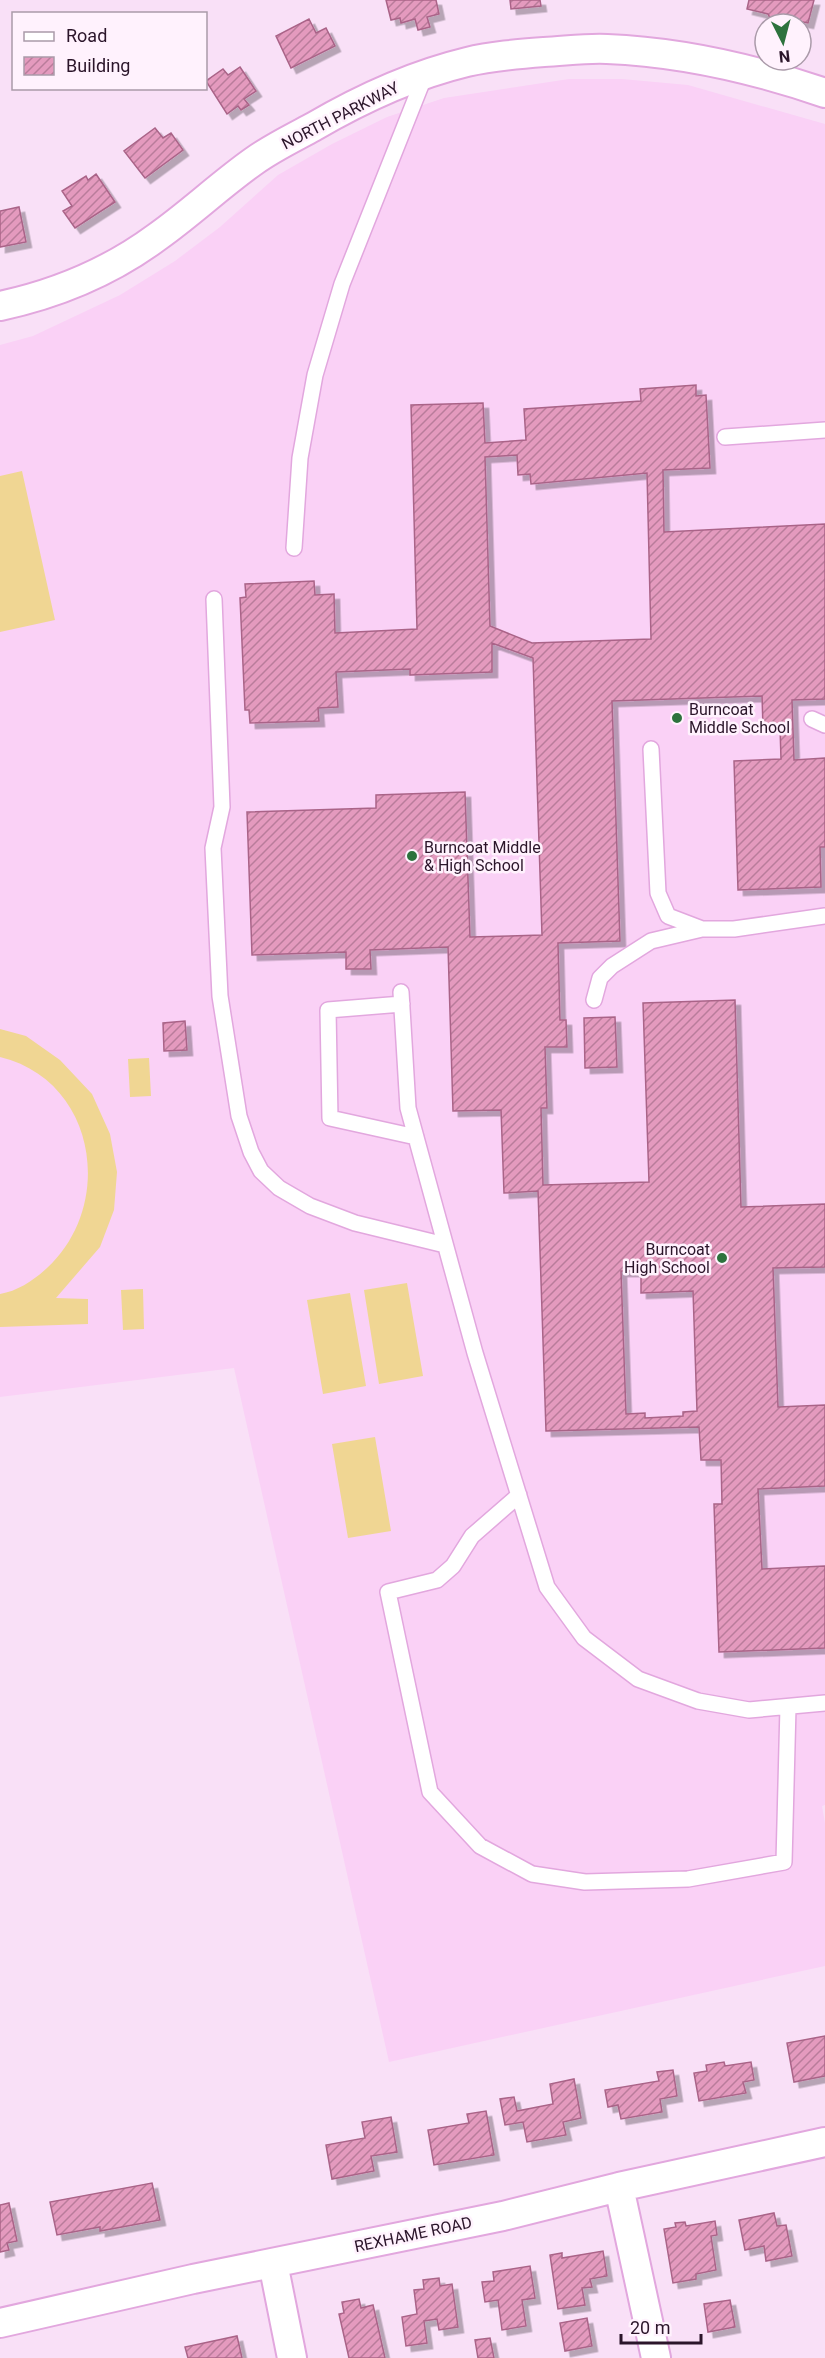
<svg xmlns="http://www.w3.org/2000/svg" width="825" height="2358" font-family="Roboto,sans-serif">
  <defs>
    <pattern id="building-hatch" width="6" height="6" patternUnits="userSpaceOnUse" patternTransform="scale(1.5)"><rect width="6" height="6" fill="#e49abe"/><path d="M-1 1l2-2M0 6l6-6M5 7l2-2" fill="none" stroke="#b97c9b"/></pattern>
    <filter id="shadow"><feDropShadow dx="5.5" dy="5.5" stdDeviation="0" flood-color="#0004"/></filter>
  </defs>
  <rect width="100%" height="100%" fill="#f9e0f7"/>
  <path fill="#fad1f6" d="M 569,79 L 622,79 L 688,85 L 825,124 L 825,1805 L 822,1806 L 825,1823 L 825,1966 L 389,2062 L 234,1368 L 0,1397 L 0,345 L 33,336 L 120,295 L 175,261 L 220,227 L 278,175 L 332,144 L 387,117 L 444,98 Z"/>
  <path fill="#f0d693" d="M 22,471 L 55,620 L 0,632 L 0,476 Z
    M 0,1029 L 26,1036 L 60,1060 L 92,1094 L 110,1134 L 117,1172 L 114,1210 L 100,1247 L 56,1298 L 88,1299 L 88,1324 L 0,1327 L 0,1294 C 18,1291 34,1280 47,1268 C 116,1204 96,1080 0,1057 Z
    M 149,1058 L 151,1096 L 130,1097 L 128,1059 Z
    M 407,1283 L 423,1376 L 379,1384 L 364,1290 Z
    M 143,1289 L 144,1329 L 123,1330 L 121,1290 Z
    M 350,1293 L 366,1386 L 323,1394 L 307,1300 Z
    M 375,1437 L 391,1531 L 348,1538 L 332,1444 Z"/>
  <path fill="url(#building-hatch)" stroke="#aa6488" stroke-width="1.5" fill-rule="evenodd" filter="url(#shadow)" d="M 386,0 L 436,0 L 439,14 L 427,17 L 430,27 L 418,30 L 415,19 L 401,23 L 400,18 L 391,20 Z
    M 510,0 L 540,0 L 541,6 L 511,9 Z
    M 749,0 L 814,0 L 808,23 L 788,19 L 781,23 L 771,20 L 768,14 L 747,9 Z
    M 309,19 L 316,33 L 326,28 L 335,46 L 291,68 L 276,36 Z
    M 240,67 L 256,91 L 244,99 L 249,105 L 241,110 L 238,106 L 227,114 L 206,81 L 223,69 L 228,75 Z
    M 155,128 L 163,138 L 171,133 L 183,150 L 145,178 L 124,151 Z
    M 96,174 L 115,202 L 75,228 L 63,211 L 72,206 L 62,191 L 86,176 L 88,180 Z
    M 19,207 L 26,242 L 0,247 L 0,211 Z
    M 696,385 L 696,396 L 706,395 L 710,468 L 663,470 L 664,532 L 825,524 L 825,699 L 792,700 L 794,760 L 825,758 L 825,847 L 820,847 L 821,887 L 738,890 L 734,761 L 781,759 L 780,727 L 763,727 L 762,696 L 612,701 L 620,941 L 558,943 L 560,1020 L 566,1020 L 567,1047 L 545,1047 L 547,1108 L 541,1108 L 543,1185 L 649,1182 L 643,1003 L 735,1000 L 741,1207 L 825,1204 L 825,1267 L 773,1268 L 778,1407 L 825,1405 L 825,1486 L 758,1489 L 762,1569 L 825,1566 L 825,1648 L 719,1652 L 714,1504 L 722,1504 L 721,1460 L 701,1460 L 699,1427 L 546,1431 L 538,1191 L 504,1193 L 501,1110 L 453,1111 L 448,947 L 370,950 L 371,969 L 346,969 L 346,952 L 252,955 L 247,812 L 376,808 L 376,795 L 465,792 L 470,937 L 542,935 L 533,658 L 492,643 L 492,672 L 410,675 L 410,669 L 336,672 L 338,707 L 318,708 L 319,721 L 250,723 L 249,710 L 245,710 L 240,598 L 246,597 L 245,584 L 314,581 L 315,595 L 334,594 L 335,633 L 417,629 L 411,405 L 483,403 L 485,443 L 526,440 L 524,409 L 641,401 L 640,389 ZM 517,455 L 518,475 L 530,474 L 531,484 L 647,473 L 651,639 L 532,643 L 490,626 L 485,457 ZM 621,1271 L 641,1271 L 641,1293 L 693,1291 L 697,1411 L 683,1412 L 683,1416 L 645,1418 L 645,1413 L 626,1414 Z
    M 615,1017 L 617,1067 L 585,1068 L 584,1018 Z
    M 185,1021 L 187,1050 L 164,1051 L 163,1023 Z
    M 825,2036 L 825,2076 L 794,2082 L 787,2043 Z
    M 724,2062 L 725,2066 L 751,2062 L 754,2080 L 743,2082 L 746,2093 L 699,2101 L 694,2073 L 707,2071 L 706,2065 Z
    M 673,2070 L 677,2096 L 660,2099 L 662,2112 L 621,2119 L 618,2105 L 608,2107 L 605,2090 L 659,2081 L 657,2072 Z
    M 574,2079 L 581,2118 L 563,2122 L 566,2135 L 527,2142 L 523,2122 L 505,2125 L 500,2099 L 514,2097 L 517,2111 L 553,2104 L 550,2084 Z
    M 486,2111 L 494,2155 L 434,2165 L 428,2130 L 469,2123 L 467,2114 Z
    M 391,2117 L 397,2152 L 371,2156 L 374,2171 L 332,2179 L 326,2145 L 365,2138 L 362,2122 Z
    M 152,2183 L 160,2220 L 100,2231 L 100,2227 L 57,2235 L 50,2202 Z
    M 9,2203 L 17,2241 L 7,2243 L 9,2250 L 0,2252 L 0,2205 Z
    M 774,2213 L 777,2226 L 786,2225 L 792,2256 L 766,2261 L 764,2246 L 745,2250 L 739,2220 Z
    M 715,2221 L 717,2235 L 711,2236 L 716,2270 L 696,2274 L 696,2279 L 673,2283 L 664,2229 L 676,2227 L 675,2223 L 685,2222 L 686,2226 Z
    M 603,2251 L 607,2276 L 590,2279 L 592,2287 L 582,2288 L 585,2305 L 558,2309 L 550,2255 L 562,2253 L 562,2258 Z
    M 530,2266 L 535,2298 L 522,2300 L 526,2326 L 502,2330 L 498,2300 L 485,2302 L 482,2282 L 494,2281 L 493,2272 Z
    M 439,2278 L 440,2286 L 452,2284 L 458,2327 L 439,2330 L 437,2319 L 424,2321 L 427,2343 L 406,2346 L 402,2317 L 417,2314 L 414,2290 L 424,2289 L 423,2280 Z
    M 359,2299 L 361,2308 L 373,2305 L 385,2358 L 349,2358 L 339,2314 L 344,2313 L 342,2302 Z
    M 730,2300 L 735,2327 L 708,2332 L 704,2304 Z
    M 587,2318 L 592,2346 L 565,2351 L 560,2323 Z
    M 237,2336 L 242,2358 L 188,2358 L 185,2347 Z
    M 490,2338 L 494,2358 L 478,2358 L 475,2340 Z"/>
  <g fill="none" stroke-linecap="round" stroke-linejoin="round">
    <g stroke="#e2a7de" stroke-width="18">
      <path id="service" d="M 725,437 L 825,430
        M 294,548 L 300,458 L 315,375 L 342,284 L 425,75
        M 214,599 L 222,807 L 213,848 L 220,996 L 239,1116 L 251,1152 L 261,1171 L 279,1188 L 310,1206 L 355,1223 L 445,1245
        M 812,719 L 825,725
        M 651,749 L 658,893 L 668,916 L 702,929 L 734,929 L 825,916
        M 401,992 L 408,1108 L 475,1353 L 547,1587 L 584,1638 L 638,1679 L 698,1701 L 749,1710 L 825,1703
        M 594,1000 L 600,978 L 612,966 L 651,941 L 702,929
        M 402,1004 L 328,1010 L 330,1118 L 416,1137
        M 519,1495 L 472,1536 L 453,1566 L 437,1580 L 388,1592 L 430,1792 L 480,1846 L 532,1874 L 585,1882 L 688,1879 L 784,1862 L 788,1707"/>
    </g>
    <g stroke="#e2a7de" stroke-width="32">
      <path id="minor" d="M 0,306 C 56,294 111,271 157,237 C 191,213 220,185 254,161 C 272,148 293,138 313,127 C 361,99 413,75 467,62 C 492,56 518,54 544,52 C 565,51 586,48 607,49 C 681,52 755,69 825,93
        M 619,2187 L 656,2358
        M 273,2263 L 292,2358
        M 0,2323 L 193,2279 L 503,2216 L 619,2187 L 825,2142"/>
    </g>
    <use href="#service" stroke="#fff" stroke-width="15"/>
    <use href="#minor" stroke="#fff" stroke-width="28"/>
  </g>
  <g fill="#2d723d" stroke="#fff2fd" stroke-width="2">
    <circle cx="677" cy="718" r="6"/>
    <circle cx="412" cy="856" r="6"/>
    <circle cx="722" cy="1258" r="6"/>
  </g>
  <g text-anchor="middle" stroke-width="5" stroke-linejoin="round" paint-order="stroke">
    <g font-size="16" fill="#2b152a" stroke="#fff2fd">
      <text transform="translate(340 115) rotate(-27)" y="6">NORTH PARKWAY</text>
      <text transform="translate(413 2234) rotate(-12)" y="6">REXHAME ROAD</text>
    </g>
    <g font-size="16" fill="#2b152a" stroke="#fff2fd" text-anchor="start">
      <text x="689" y="715">Burncoat<tspan x="689" dy="18">Middle School</tspan></text>
      <text x="424" y="853">Burncoat Middle<tspan x="424" dy="18">&amp; High School</tspan></text>
      <text x="710" y="1255" text-anchor="end">Burncoat<tspan x="710" dy="18">High School</tspan></text>
    </g>
  </g>
  <rect x="12" y="12" width="195" height="78" fill="#fff2fd" stroke="#aa9aa9" stroke-width="1.5"/>
  <rect x="24" y="32" width="30" height="9" fill="#ffffff" stroke="#aa9aa9" stroke-width="1.5"/>
  <text x="66" y="42" font-size="18" fill="#2b152a">Road</text>
  <rect x="24" y="57" width="30" height="18" fill="url(#building-hatch)" stroke="#aa9aa9" stroke-width="1.5"/>
  <text x="66" y="72" font-size="18" fill="#2b152a">Building</text>
  <g transform="translate(783 42) rotate(174)"><circle r="28" fill="#fff2fd" stroke="#aa9aa9" stroke-width="1.5"/>
  <path d="M0-4.5L10 22L0 15L-10 22Z" fill="#2d723d"/>
  <text y="-9" font-size="16" font-weight="bold" text-anchor="middle" fill="#2b152a">N</text>
  </g>
  <path d="M621 2334v9h80v-9" fill="none" stroke="#2b152a" stroke-width="3"/>
  <text x="630" y="2334" font-size="18" fill="#2b152a" stroke="#fff2fd" stroke-width="4.5" paint-order="stroke">20 m</text>
</svg>
